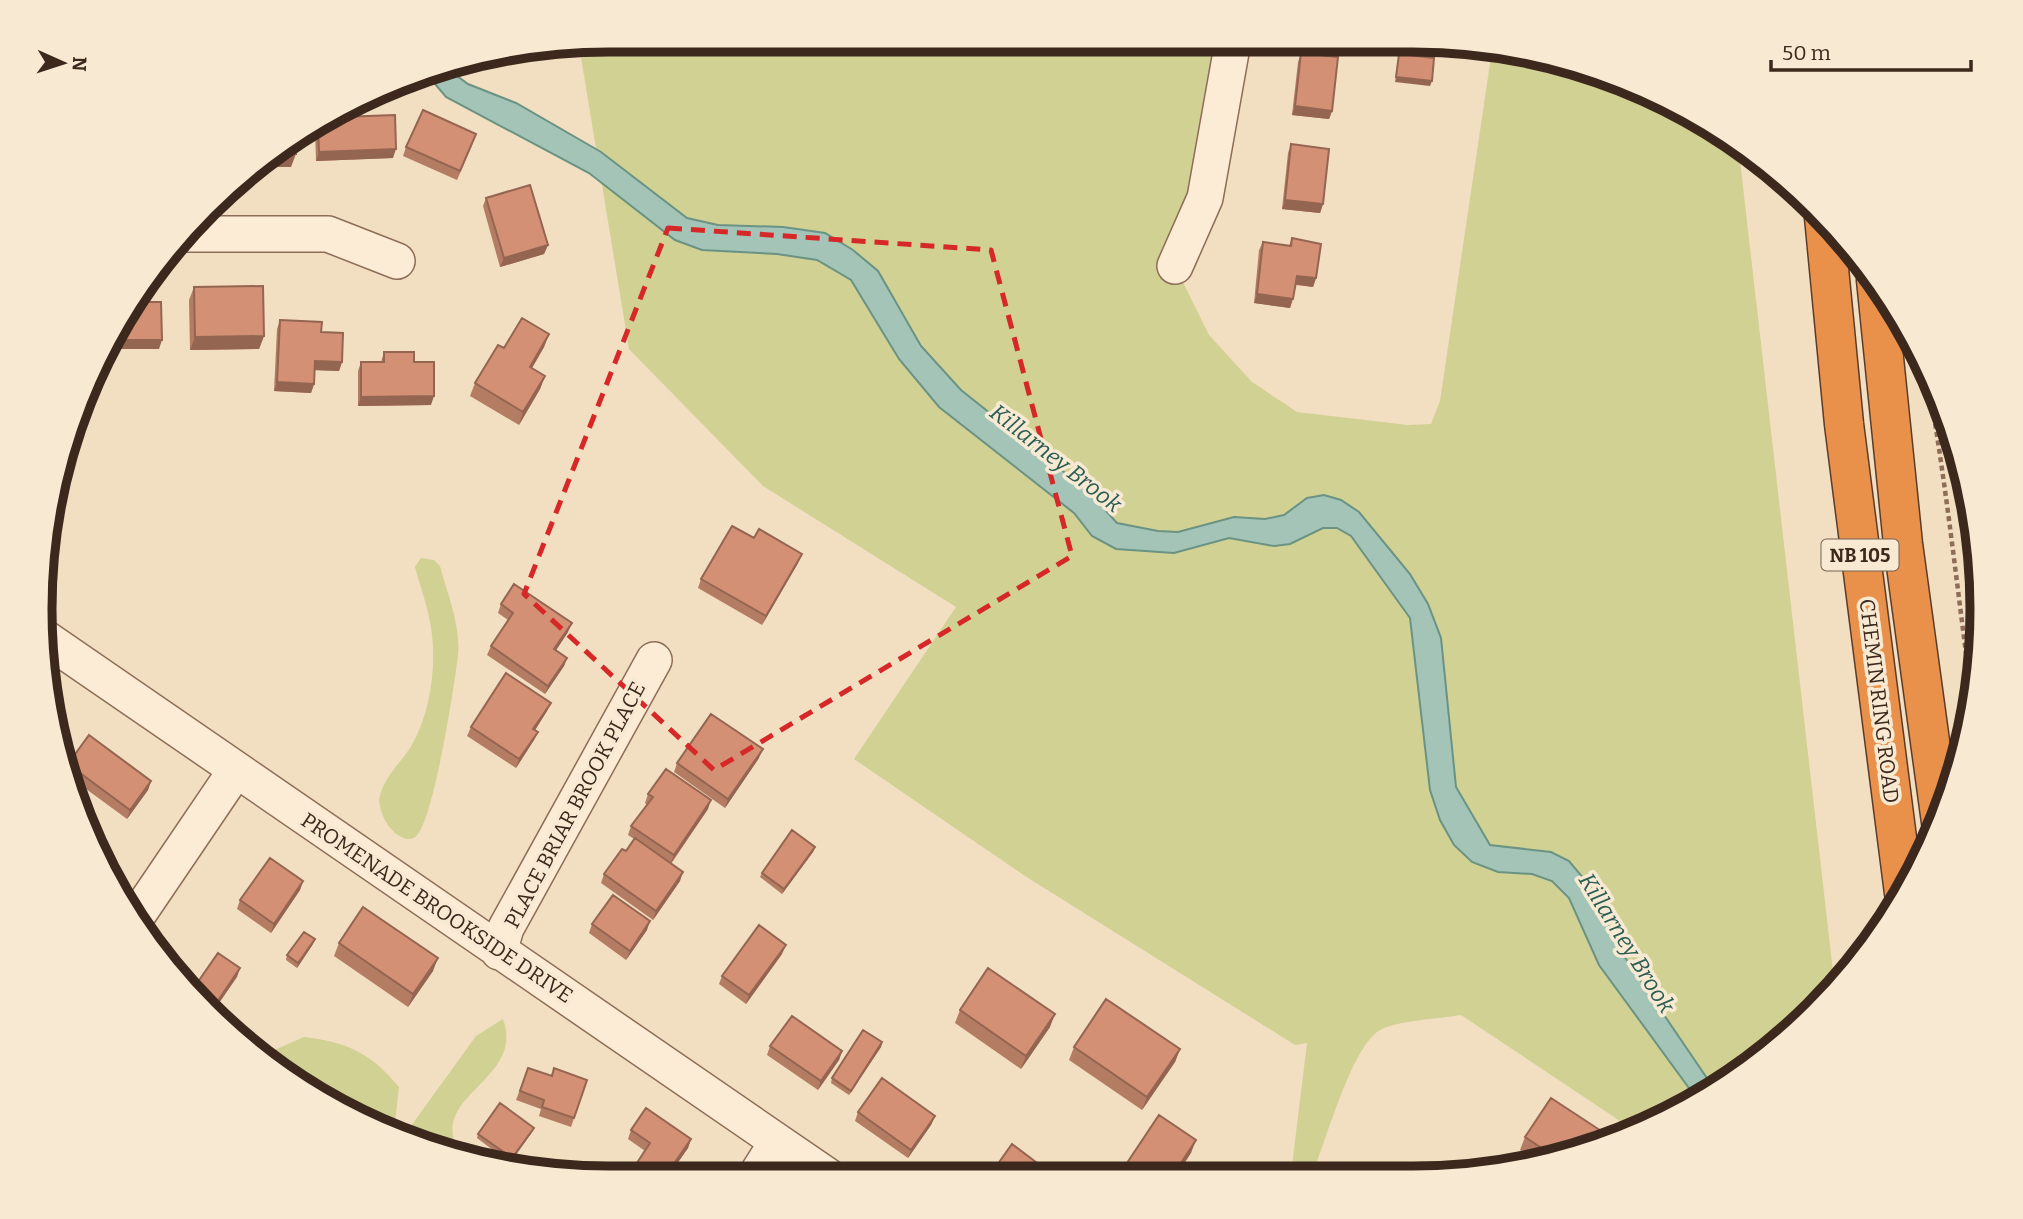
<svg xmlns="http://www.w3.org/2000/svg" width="2023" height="1219" font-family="Bitter,serif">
  <rect width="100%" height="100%" fill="#f2dec1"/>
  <path fill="#d1d194" d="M 610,40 L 1233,41 L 1175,266 L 1209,335 L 1252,382 L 1297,412 L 1408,425 L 1431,424 L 1440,401 L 1492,50 L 1597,71 L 1730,136 L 1738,143 L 1835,989 L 1816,1012 L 1698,1102 L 1635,1131 L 1461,1015 C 1438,1019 1402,1020 1382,1029 C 1352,1042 1325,1146 1311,1177 L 1284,1177 L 1292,1166 L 1307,1043 L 1295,1045 L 1025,876 L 854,759 L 956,607 L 763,486 L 629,349 L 579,45 Z
    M 421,558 L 434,560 L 440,566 C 447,593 461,626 458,655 C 455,682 433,826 415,837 C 408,842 401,837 395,833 C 386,825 380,812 379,800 C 383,776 403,762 414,741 C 430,711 436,669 432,635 C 430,613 421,589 415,567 Z
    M 503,1019 C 526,1082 423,1095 461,1155 L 426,1148 L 403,1137 L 476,1036 Z
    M 304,1037 C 347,1042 371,1053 399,1087 L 394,1132 L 293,1083 L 263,1055 Z"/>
  <path fill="#a4c4b7" stroke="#6a9384" stroke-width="2" d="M 445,67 L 468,84 L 516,103 L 601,152 L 687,218 L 718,225 L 783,227 L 825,233 L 853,250 L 878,271 L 921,346 L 961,390 L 1089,492 L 1117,523 L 1158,531 L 1178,532 L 1234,517 L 1265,519 L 1284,515 L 1307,498 L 1324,495 L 1341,500 L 1359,512 L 1410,574 L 1428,604 L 1441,638 L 1456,787 L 1490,845 L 1551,852 L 1569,861 L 1590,886 L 1622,953 L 1715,1090 L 1700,1101 L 1697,1099 L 1599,965 L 1569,898 L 1552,881 L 1532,874 L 1498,872 L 1472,862 L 1454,845 L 1440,820 L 1430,790 L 1410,618 L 1351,536 L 1337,528 L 1323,528 L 1290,544 L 1274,546 L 1229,538 L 1174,553 L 1116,549 L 1092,536 L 1074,513 L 939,407 L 899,359 L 851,280 L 817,260 L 777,254 L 702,250 L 675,240 L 589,173 L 446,97 L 425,72 Z"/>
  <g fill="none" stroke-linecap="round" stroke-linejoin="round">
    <g stroke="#8d6d57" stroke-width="38">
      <path id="minor" d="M 187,234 L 328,234 L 397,261
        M 1175,266 L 1205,198 L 1233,41
        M 45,638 L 829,1177
        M 137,916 L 236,770
        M 499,952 L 506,928 L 654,660
        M 755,1177 L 777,1142"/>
    </g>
    <g stroke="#5b3c2b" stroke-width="41">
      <path id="highway" d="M 1824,217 L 1844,424 L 1904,893
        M 1876,280 L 1903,544 L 1941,822"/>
    </g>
    <path stroke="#8d6d57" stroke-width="4.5" stroke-dasharray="5 3.5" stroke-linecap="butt" d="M 1925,365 C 1946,477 1957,591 1973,705
      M 858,1166 L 874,1177"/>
    <use href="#minor" stroke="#fcecd5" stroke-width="35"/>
    <use href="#highway" stroke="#e9904a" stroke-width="38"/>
  </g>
  <path fill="#b57c64" d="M 1301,53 L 1332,111 L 1329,119 L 1292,115 L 1298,62 Z
    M 339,117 L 393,158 L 316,161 L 315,130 Z
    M 473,143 L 457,180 L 403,156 L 406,147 Z
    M 1291,144 L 1323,204 L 1320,213 L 1282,209 L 1288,153 Z
    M 486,198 L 548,245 L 544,254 L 500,267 L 483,206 Z
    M 1292,238 L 1316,278 L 1313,287 L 1296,285 L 1290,308 L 1254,303 L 1259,250 L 1263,242 L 1289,246 Z
    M 194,287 L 264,336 L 259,349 L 190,350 L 189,300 Z
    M 280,320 L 321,332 L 342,362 L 339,371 L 315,370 L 314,384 L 311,393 L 274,391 L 277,329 Z
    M 549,334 L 544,347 L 532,368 L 545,376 L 540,389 L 519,425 L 470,396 L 475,383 L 504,348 Z
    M 384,352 L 414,362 L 431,405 L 358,406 L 358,371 L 361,362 L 381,362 Z
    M 798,563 L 762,625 L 698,588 L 701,579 Z
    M 501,604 L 568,632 L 556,650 L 567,658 L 564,666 L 545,694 L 487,655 L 491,646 L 508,620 L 498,613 Z
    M 547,711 L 535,730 L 538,732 L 534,740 L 516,768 L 467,736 L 471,727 Z
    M 759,758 L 725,808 L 674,772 L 677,763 Z
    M 68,764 L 151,781 L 148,790 L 127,819 L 67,775 L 67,769 Z
    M 648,794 L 708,809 L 671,864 L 680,881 L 653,920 L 601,883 L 604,874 L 626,851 L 634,839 L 628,835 L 631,826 L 647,805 L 645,803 Z
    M 815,847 L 813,852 L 782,894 L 760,877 L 762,873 Z
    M 303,881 L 300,890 L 271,933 L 237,909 L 240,900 Z
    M 592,924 L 647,930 L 626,960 L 589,933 Z
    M 339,943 L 433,971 L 408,1007 L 334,956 Z
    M 313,944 L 297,968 L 286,960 L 287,955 Z
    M 782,954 L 746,1004 L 719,984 L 722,976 Z
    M 960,1010 L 1050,1027 L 1021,1069 L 955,1023 Z
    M 882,1042 L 881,1047 L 849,1095 L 831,1083 L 832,1078 Z
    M 770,1046 L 842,1051 L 839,1060 L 818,1090 L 767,1055 Z
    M 1074,1047 L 1180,1049 L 1175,1062 L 1142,1110 L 1069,1060 Z
    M 528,1068 L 552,1076 L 587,1080 L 571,1127 L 539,1116 L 541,1109 L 516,1100 Z
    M 858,1112 L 935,1116 L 931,1125 L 908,1158 L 855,1121 Z
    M 631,1130 L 691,1139 L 688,1148 L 667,1178 L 626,1178 L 645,1151 L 628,1139 Z
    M 532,1132 L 510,1163 L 477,1138 L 478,1134 Z
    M 1525,1137 L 1596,1149 L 1536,1161 L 1520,1150 Z"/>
  <path fill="#946551" d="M 1396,77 L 1432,81 L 1430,86 L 1395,82 Z
    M 1295,106 L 1332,111 L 1329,119 L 1292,115 Z
    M 396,149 L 393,158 L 316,161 L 319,152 Z
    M 270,154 L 296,154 L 291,167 L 254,167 L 263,158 Z
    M 1285,200 L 1323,204 L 1320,213 L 1282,209 Z
    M 548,245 L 544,254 L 500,267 L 504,258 Z
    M 1297,276 L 1316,278 L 1313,287 L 1294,284 Z
    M 1257,294 L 1293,299 L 1290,308 L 1254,303 Z
    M 549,334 L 544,347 L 525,380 L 530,367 Z
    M 264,336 L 259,349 L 190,350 L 195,337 Z
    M 117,340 L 162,340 L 159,349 L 112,349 Z
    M 315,361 L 342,362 L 339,371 L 312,370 Z
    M 545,376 L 540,389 L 519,425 L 523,412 Z
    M 277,382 L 314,384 L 311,393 L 274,391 Z
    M 434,396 L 431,405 L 358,406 L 361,397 Z
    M 802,554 L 798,563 L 762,625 L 766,616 Z
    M 572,623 L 568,632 L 551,658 L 554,649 Z
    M 567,658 L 564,666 L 545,694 L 548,686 Z
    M 551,703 L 547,711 L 530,738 L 533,729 Z
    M 538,732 L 534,740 L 516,768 L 519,759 Z
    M 763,749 L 759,758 L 725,808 L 728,799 Z
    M 151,781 L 148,790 L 127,819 L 130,810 Z
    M 711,800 L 708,809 L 670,864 L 674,855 Z
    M 815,847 L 813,852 L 782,894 L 784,889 Z
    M 683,872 L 680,881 L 653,920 L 656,911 Z
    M 303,881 L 300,890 L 271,933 L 274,924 Z
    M 650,921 L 647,930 L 626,960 L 630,951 Z
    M 315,939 L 313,944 L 297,968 L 298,963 Z
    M 786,945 L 782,954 L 746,1004 L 749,995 Z
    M 438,958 L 433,971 L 408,1007 L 413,994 Z
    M 240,968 L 237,977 L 215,1009 L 213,1008 Z
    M 1055,1014 L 1050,1027 L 1021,1069 L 1026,1056 Z
    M 882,1042 L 881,1047 L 849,1095 L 851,1091 Z
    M 1180,1049 L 1175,1062 L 1142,1110 L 1147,1097 Z
    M 842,1051 L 839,1060 L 818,1090 L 821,1081 Z
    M 935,1116 L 931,1125 L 908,1158 L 911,1150 Z
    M 534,1128 L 532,1132 L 510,1163 L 512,1158 Z
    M 691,1139 L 688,1148 L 667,1178 L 664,1178 Z
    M 1196,1140 L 1191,1153 L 1175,1178 L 1171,1178 Z"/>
  <path fill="#d39074" stroke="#946551" stroke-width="2" d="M 1301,53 L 1338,57 L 1332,111 L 1295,106 Z
    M 1399,54 L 1434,58 L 1432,81 L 1396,77 Z
    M 423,110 L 476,134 L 460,171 L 406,147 Z
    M 395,115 L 396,149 L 319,152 L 318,128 L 339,117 Z
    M 296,140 L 296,154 L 270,154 Z
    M 1291,144 L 1329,149 L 1323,204 L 1285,200 Z
    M 530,185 L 548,245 L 504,258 L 486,198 Z
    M 1292,238 L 1321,244 L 1316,278 L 1297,276 L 1293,299 L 1257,294 L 1263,242 L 1291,246 Z
    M 263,286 L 264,336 L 195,337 L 194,287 Z
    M 137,302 L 161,302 L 162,340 L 117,340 Z
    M 522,318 L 549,334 L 530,367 L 545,376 L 523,412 L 475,383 L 498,345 L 504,348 Z
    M 280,320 L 322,322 L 321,332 L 343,333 L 342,362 L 315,361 L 314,384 L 277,382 Z
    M 384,352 L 414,352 L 414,362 L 434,362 L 434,396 L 361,397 L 361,362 L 384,362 Z
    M 732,526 L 754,538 L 759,529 L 802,554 L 766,616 L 701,579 Z
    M 514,584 L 572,623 L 554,649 L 567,658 L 548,686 L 491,646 L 513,613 L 501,604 Z
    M 506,673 L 551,703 L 533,729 L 538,732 L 519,759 L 471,727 Z
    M 711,714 L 763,749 L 728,799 L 677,763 Z
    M 89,735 L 151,781 L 130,810 L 68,764 Z
    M 666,769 L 711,800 L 674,855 L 631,826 L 653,797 L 648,794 Z
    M 792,830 L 815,847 L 784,889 L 762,873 Z
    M 635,838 L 683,872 L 656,911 L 604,874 L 622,849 L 626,851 Z
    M 270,858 L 303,881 L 274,924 L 240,900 Z
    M 613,895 L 650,921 L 630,951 L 592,924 Z
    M 363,907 L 438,958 L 413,994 L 339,943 Z
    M 759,925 L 786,945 L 749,995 L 722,976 Z
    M 304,932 L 315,939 L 298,963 L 287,955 Z
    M 218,953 L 240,968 L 213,1008 L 193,989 Z
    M 988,968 L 1055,1014 L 1026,1056 L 960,1010 Z
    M 1106,999 L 1180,1049 L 1147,1097 L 1074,1047 Z
    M 792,1016 L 842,1051 L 821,1081 L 770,1046 Z
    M 863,1030 L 882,1042 L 851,1091 L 832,1078 Z
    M 528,1068 L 552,1076 L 554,1068 L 587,1080 L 574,1118 L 542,1107 L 544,1100 L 520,1091 Z
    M 882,1078 L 935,1116 L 911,1150 L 858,1112 Z
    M 1551,1098 L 1615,1140 L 1596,1149 L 1555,1157 L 1525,1137 Z
    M 500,1103 L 534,1128 L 512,1158 L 478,1134 Z
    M 646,1108 L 691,1139 L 664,1178 L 627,1178 L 650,1143 L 631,1130 Z
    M 1159,1115 L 1196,1140 L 1171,1178 L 1117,1178 Z
    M 1012,1144 L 1057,1178 L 988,1178 Z"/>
  <path fill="none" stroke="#d62828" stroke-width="5" stroke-dasharray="14 9" stroke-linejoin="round" d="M 668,228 L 991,250 L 1072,556 L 714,770 L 524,594 Z"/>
  <g text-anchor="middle" stroke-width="7" stroke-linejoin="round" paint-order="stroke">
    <rect fill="#f8e9d2" stroke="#746253" stroke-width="2" x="1821.5" y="539.5" width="77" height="31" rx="5"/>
    <g font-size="19" font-weight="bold" fill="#3c281c">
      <text x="1860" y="562">NB 105</text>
    </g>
    <g font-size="21" fill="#3c281c" stroke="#f8e9d2">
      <text transform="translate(1879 701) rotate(83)" y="7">CHEMIN RING ROAD</text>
      <text transform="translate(575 805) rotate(-62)" y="7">PLACE BRIAR BROOK PLACE</text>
      <text transform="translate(437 908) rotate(34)" y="7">PROMENADE BROOKSIDE DRIVE</text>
    </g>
    <g font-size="23" font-style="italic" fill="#2a5d54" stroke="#f8e9d2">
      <text transform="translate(1056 458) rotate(38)" y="8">Killarney Brook</text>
      <text transform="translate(1627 943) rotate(58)" y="8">Killarney Brook</text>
    </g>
  </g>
  <path d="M0 0H2023V1219H0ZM609 52H1413A557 557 0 0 1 1970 609V609A557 557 0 0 1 1413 1166H609A557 557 0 0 1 52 609V609A557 557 0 0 1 609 52Z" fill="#f8e9d2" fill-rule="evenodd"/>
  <path fill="none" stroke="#3c281c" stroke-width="9" d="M609 52H1413A557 557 0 0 1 1970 609V609A557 557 0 0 1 1413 1166H609A557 557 0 0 1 52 609V609A557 557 0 0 1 609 52Z"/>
  <g transform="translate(63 63) rotate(93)" stroke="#f8e9d2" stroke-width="5" paint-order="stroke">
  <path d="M0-5L12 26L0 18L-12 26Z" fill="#3c281c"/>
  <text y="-10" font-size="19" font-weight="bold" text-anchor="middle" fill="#3c281c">N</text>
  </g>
  <path d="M1771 60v10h200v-10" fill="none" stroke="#3c281c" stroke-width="3.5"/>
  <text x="1782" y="60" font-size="21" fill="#3c281c" stroke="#f8e9d2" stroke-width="5" paint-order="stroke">50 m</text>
</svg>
